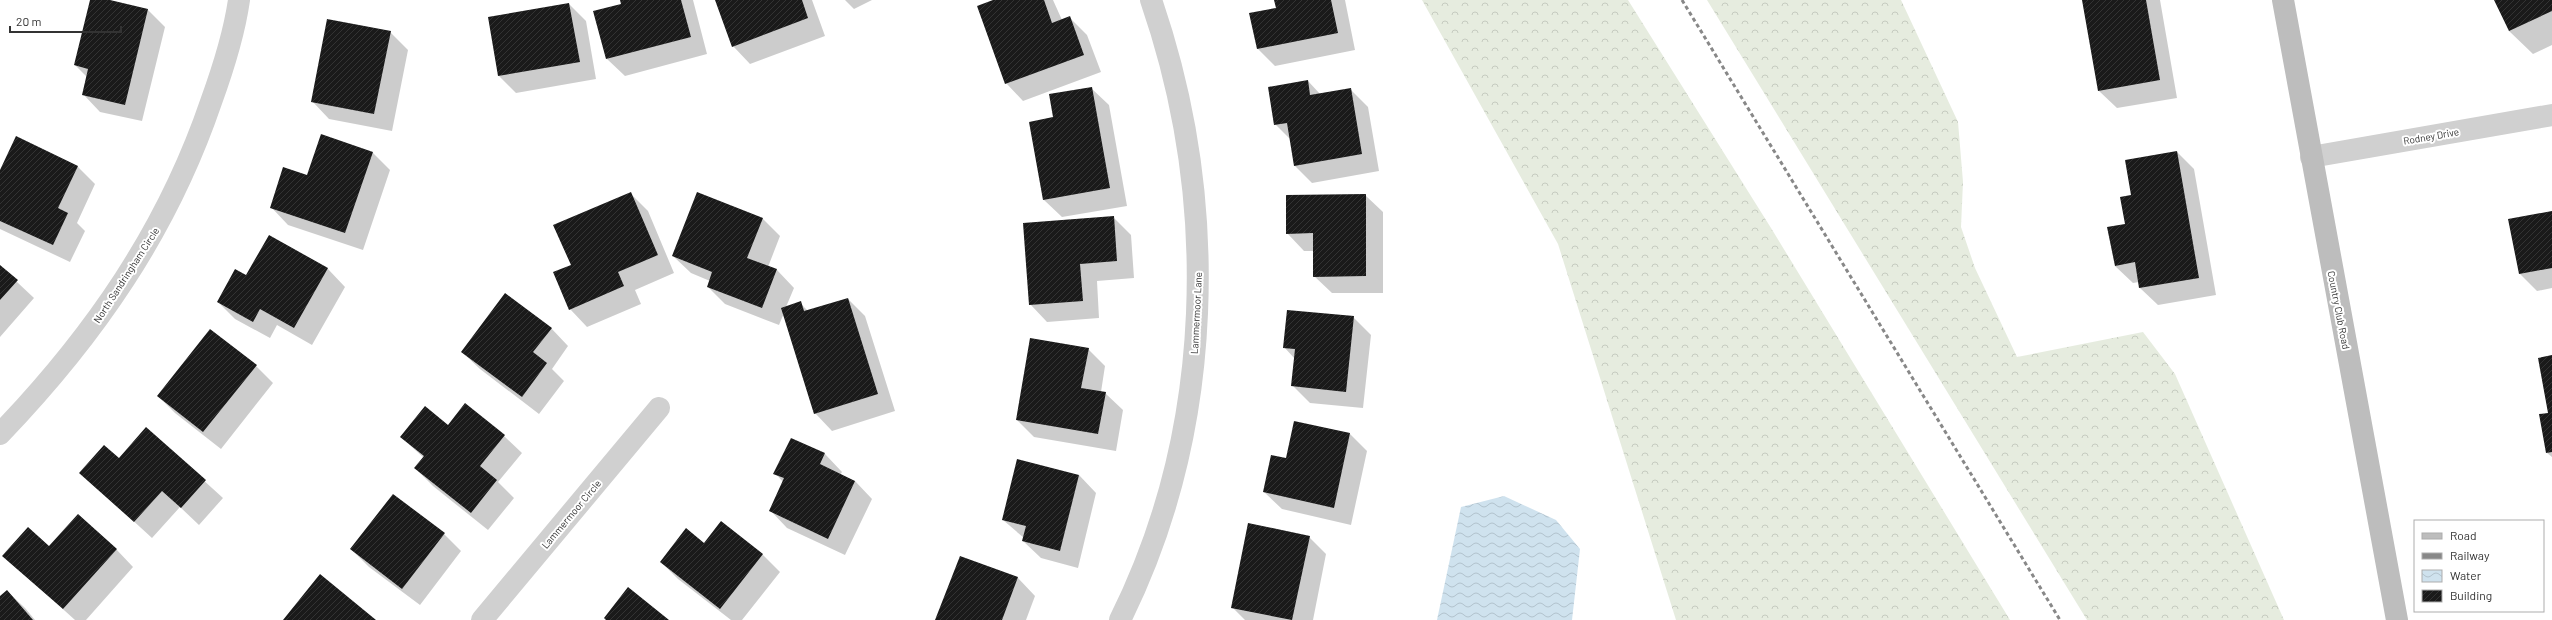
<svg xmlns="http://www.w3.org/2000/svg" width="2552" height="620" font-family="Barlow,sans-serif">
  <defs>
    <pattern id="forest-crowns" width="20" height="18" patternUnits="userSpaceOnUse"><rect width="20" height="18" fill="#e6ecdf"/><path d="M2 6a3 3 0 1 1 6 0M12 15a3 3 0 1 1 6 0" fill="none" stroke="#c6cbc0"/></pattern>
    <pattern id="water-waves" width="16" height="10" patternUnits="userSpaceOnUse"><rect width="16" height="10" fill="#cfe2ee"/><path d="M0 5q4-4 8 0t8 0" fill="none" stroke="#b2c2cd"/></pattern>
    <pattern id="building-hatch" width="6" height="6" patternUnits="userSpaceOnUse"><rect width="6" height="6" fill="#1a1a1a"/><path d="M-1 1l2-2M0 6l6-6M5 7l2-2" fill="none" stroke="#333"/></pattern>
  </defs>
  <rect width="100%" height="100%" fill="#fff"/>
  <path fill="url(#forest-crowns)" d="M 1422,0 L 1628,0 L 1771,228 L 2010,620 L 1676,620 L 1558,244 Z
    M 1707,0 L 1901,0 L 1958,122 L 1963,182 L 1961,227 L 1975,268 L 2017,357 L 2143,332 L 2175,374 L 2284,620 L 2087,620 Z"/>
  <path fill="url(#water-waves)" d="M 1504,496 L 1556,520 L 1580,549 L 1572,620 L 1437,620 L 1461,507 Z"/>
  <path fill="#0003" d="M 91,0 L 106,0 L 148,10 L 165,27 L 142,121 L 100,112 L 83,94 L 87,77 L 75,65 Z
    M 621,0 L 693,0 L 707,54 L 625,76 L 607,59 L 622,4 Z
    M 716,0 L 812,0 L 825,36 L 750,64 L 733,46 Z
    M 845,0 L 872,0 L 854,9 Z
    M 996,0 L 1053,0 L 1062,20 L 1070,18 L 1087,35 L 1101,72 L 1023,101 L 1006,83 Z
    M 1275,0 L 1345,0 L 1355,50 L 1275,66 L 1258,49 L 1250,14 L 1277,8 Z
    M 2083,0 L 2160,0 L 2177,98 L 2117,108 L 2099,91 Z
    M 2495,0 L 2552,0 L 2552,45 L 2533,54 L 2509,31 Z
    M 569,4 L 586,21 L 596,79 L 516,93 L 499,76 L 489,18 Z
    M 390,32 L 408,50 L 392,131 L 329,119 L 312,101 Z
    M 1308,81 L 1321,95 L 1350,89 L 1368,107 L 1379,171 L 1312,183 L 1295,166 L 1291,140 L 1275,124 Z
    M 1091,88 L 1109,105 L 1127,206 L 1062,217 L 1044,200 L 1030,123 L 1054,118 Z
    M 16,138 L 78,167 L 95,184 L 77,223 L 85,231 L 70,262 L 0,229 L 0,172 Z
    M 2177,152 L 2194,169 L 2216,295 L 2158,305 L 2140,288 L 2139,282 L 2133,283 L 2115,266 L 2132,196 Z
    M 373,153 L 390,170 L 363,250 L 288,225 L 271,207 L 307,176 Z
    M 631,194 L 648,211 L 674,273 L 635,290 L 641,304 L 587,327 L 570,309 L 572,266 Z
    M 1365,195 L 1383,212 L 1383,293 L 1332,293 L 1314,276 L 1314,251 L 1304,251 L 1287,233 Z
    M 2552,212 L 2552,288 L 2537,291 L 2520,274 Z
    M 1113,217 L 1131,235 L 1134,278 L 1097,281 L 1099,318 L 1047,322 L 1030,304 Z
    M 763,219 L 780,236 L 768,267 L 777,270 L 794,288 L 786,307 L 800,303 L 808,311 L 848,299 L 865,316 L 895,411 L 832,431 L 815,413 L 784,313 L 779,325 L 725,304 L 708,287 L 710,281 L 691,273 L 673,256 Z
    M 269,237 L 328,269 L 345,287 L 312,345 L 277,325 L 270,338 L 235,319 L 218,302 L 247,277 Z
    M 0,266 L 34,298 L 0,337 Z
    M 1353,317 L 1371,335 L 1363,408 L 1310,403 L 1292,385 L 1295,359 L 1284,347 Z
    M 551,328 L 568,346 L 552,369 L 564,381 L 539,414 L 480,369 L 462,352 Z
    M 1088,349 L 1105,366 L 1101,392 L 1105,393 L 1123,410 L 1116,451 L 1034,437 L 1017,420 Z
    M 2552,356 L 2552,457 L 2547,453 Z
    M 256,366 L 273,383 L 221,449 L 175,413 L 158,396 Z
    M 465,405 L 504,436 L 522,453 L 498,482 L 514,498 L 488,530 L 433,486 L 415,468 L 424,458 L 401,437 L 448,426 Z
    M 146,428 L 223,498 L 199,525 L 180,507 L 152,538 L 81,473 L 119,459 Z
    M 1350,434 L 1367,451 L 1351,525 L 1282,509 L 1264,492 L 1287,459 Z
    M 791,439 L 825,454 L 842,472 L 840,475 L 855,481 L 872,499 L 845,555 L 787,528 L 770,510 L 783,482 L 775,473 Z
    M 1079,475 L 1096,493 L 1078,568 L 1041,558 L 1023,541 L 1024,538 L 1003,520 Z
    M 722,523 L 763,555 L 780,572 L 742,620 L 731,620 L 678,579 L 661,562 L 704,544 Z
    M 444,534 L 461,551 L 420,605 L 369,567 L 351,549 Z
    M 1309,537 L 1326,554 L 1313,620 L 1245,620 L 1232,607 Z
    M 49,547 L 116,549 L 133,567 L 86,620 L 75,620 L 4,556 Z
    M 961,557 L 1018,578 L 1035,596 L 1026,620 L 937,620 Z
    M 7,591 L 25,608 L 35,620 L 0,620 L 0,598 Z"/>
  <path fill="url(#building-hatch)" d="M 90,0 L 110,0 L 148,9 L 125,105 L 82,95 L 88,69 L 74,65 Z
    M 620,0 L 681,0 L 691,37 L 606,59 L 593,11 L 621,4 Z
    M 715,0 L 802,0 L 808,18 L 732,47 Z
    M 993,0 L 1044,0 L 1052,23 L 1070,16 L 1084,55 L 1005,84 L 977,6 Z
    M 1274,0 L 1331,0 L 1338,33 L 1257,49 L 1249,13 L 1276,8 Z
    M 2082,0 L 2146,0 L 2160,80 L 2098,91 Z
    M 2494,0 L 2552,0 L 2552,11 L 2509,31 Z
    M 569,3 L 580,62 L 498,76 L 488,17 Z
    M 327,19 L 391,31 L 374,114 L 311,102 Z
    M 1308,80 L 1310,95 L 1351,88 L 1362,154 L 1294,166 L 1287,123 L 1274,125 L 1268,87 Z
    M 1092,87 L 1110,188 L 1043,200 L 1029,122 L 1053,117 L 1049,94 Z
    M 321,134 L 373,152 L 345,233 L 270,208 L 283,167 L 307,175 Z
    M 16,136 L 78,166 L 58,208 L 68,213 L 53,245 L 0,221 L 0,170 Z
    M 2177,151 L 2199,278 L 2139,288 L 2135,262 L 2115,266 L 2107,227 L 2125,224 L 2120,197 L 2131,195 L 2125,160 Z
    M 631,192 L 658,255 L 618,272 L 624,286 L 569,310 L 553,272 L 571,265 L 553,225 Z
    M 697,192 L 763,218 L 747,258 L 777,269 L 762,308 L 707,287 L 712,272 L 672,256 Z
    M 1366,194 L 1366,276 L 1313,277 L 1313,233 L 1286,234 L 1286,195 Z
    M 2552,211 L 2552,268 L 2519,274 L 2508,219 Z
    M 1114,216 L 1117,261 L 1080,264 L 1083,301 L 1029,305 L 1023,223 Z
    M 269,235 L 328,268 L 294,328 L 260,309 L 253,322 L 217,302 L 235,269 L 246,275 Z
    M 0,265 L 18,280 L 0,300 Z
    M 505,293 L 552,328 L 533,352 L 547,363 L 522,397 L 461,352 Z
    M 848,298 L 878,394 L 814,414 L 781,308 L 801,301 L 804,311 Z
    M 1287,310 L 1354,316 L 1346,392 L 1291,386 L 1295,349 L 1283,348 Z
    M 210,329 L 257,365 L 203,432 L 157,396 Z
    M 1030,338 L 1089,348 L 1081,388 L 1106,392 L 1098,434 L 1016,420 Z
    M 2552,355 L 2552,452 L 2546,453 L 2539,414 L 2548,413 L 2538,358 Z
    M 465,403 L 505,435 L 480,466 L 497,480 L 471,513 L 414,468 L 424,456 L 400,437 L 425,406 L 448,425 Z
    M 1294,421 L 1350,433 L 1334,508 L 1263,492 L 1271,455 L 1286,458 Z
    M 146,427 L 206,480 L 181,508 L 162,491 L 134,522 L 79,473 L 104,445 L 119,458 Z
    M 791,438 L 825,453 L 820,464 L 855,481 L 828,539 L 769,511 L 784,478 L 773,474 Z
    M 1017,459 L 1079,475 L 1060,551 L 1022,541 L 1026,526 L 1002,520 Z
    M 393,494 L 445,533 L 402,589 L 350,549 Z
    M 78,514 L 117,549 L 63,609 L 2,556 L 28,527 L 49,546 Z
    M 721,521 L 763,554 L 720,609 L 660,562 L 686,528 L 704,543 Z
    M 1248,523 L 1310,536 L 1292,620 L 1231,608 Z
    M 960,556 L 1018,577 L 1002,620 L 935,620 Z
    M 320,574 L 376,620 L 283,620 Z
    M 628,587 L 669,620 L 606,620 L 604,618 Z
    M 7,590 L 33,620 L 0,620 L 0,596 Z"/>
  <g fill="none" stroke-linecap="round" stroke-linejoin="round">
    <path stroke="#d0d0d0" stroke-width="22" d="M 2311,157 L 2552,115
      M 0,434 C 94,336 167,231 211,102 C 223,69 234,35 239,0
      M 482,620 L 659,408
      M 1120,620 C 1215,429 1220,200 1151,0"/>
    <path stroke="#bdbdbd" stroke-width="22" d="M 2283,0 L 2397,620"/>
    <path stroke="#888" stroke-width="3" stroke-dasharray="4 3" stroke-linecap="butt" d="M 1682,0 L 2060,620"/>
  </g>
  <g text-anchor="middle" stroke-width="4" stroke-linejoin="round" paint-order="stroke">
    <g font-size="10" fill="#333" stroke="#fff">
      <text transform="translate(2431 136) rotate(-10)" y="4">Rodney Drive</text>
      <text transform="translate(126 275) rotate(-57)" y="4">North Sandringham Circle</text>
      <text transform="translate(2339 310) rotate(79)" y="4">Country Club Road</text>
      <text transform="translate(1196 313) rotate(-87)" y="4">Lammermoor Lane</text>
      <text transform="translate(571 514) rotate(-50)" y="4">Lammermoor Circle</text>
    </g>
  </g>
  <rect x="2414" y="520" width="130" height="92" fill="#ffffff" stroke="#adadad"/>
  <rect x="2422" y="533" width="20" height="6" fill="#bdbdbd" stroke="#adadad"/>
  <text x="2450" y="540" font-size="12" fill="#333333">Road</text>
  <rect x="2422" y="553" width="20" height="6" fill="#888888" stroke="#adadad"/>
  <text x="2450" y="560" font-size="12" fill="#333333">Railway</text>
  <rect x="2422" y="570" width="20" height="12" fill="url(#water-waves)" stroke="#adadad"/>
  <text x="2450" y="580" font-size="12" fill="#333333">Water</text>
  <rect x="2422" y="590" width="20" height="12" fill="url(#building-hatch)" stroke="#adadad"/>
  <text x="2450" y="600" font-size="12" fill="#333333">Building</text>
  <path d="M10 26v6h111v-6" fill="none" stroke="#333333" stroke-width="2"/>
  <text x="16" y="26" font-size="12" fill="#333333" stroke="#ffffff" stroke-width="3" paint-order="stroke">20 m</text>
</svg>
